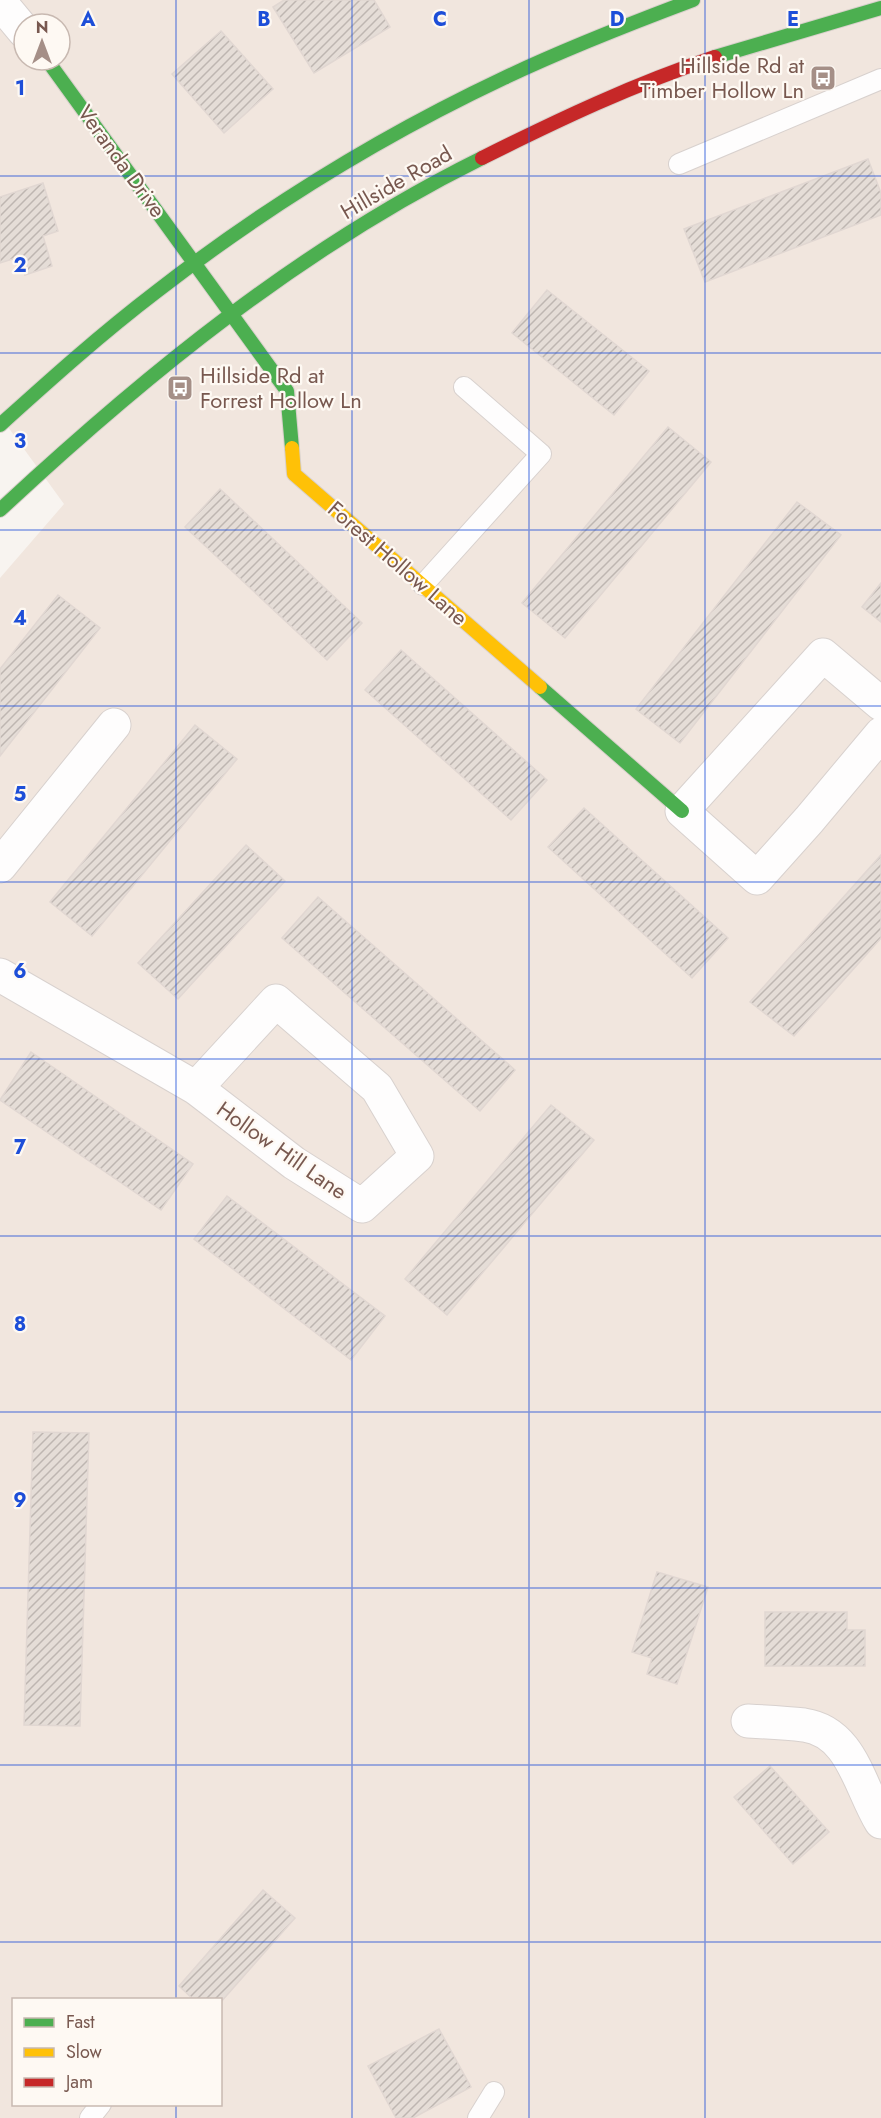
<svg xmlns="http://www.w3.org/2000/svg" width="881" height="2118" font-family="Jost,sans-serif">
  <defs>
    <pattern id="building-hatch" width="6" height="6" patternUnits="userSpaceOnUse" patternTransform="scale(1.5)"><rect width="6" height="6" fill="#e5ddd7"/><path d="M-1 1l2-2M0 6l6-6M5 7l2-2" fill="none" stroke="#beb6b1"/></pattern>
  </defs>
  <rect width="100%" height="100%" fill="#f8f4f0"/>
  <path fill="#f1e6de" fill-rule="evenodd" d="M 0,0 L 881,0 L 881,2118 L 0,2118 L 0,578 L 64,504 L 0,416 ZM 24,24 L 60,24 L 60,60 L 24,60 ZM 14,2000 L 220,2000 L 220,2104 L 14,2104 Z"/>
  <path fill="url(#building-hatch)" stroke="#e1d7d2" stroke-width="1.5" d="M 284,0 L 374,0 L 390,27 L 314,73 L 273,7 Z
    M 221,31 L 273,89 L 224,133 L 172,74 Z
    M 868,159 L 881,193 L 881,215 L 705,282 L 684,229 Z
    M 43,183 L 58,231 L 43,236 L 52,266 L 25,275 L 19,257 L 0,263 L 0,197 Z
    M 547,290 L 649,371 L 614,415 L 512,333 Z
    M 668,427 L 711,462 L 565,638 L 522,603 Z
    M 220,489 L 362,623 L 327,660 L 185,527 Z
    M 797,502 L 841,535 L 680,743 L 636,709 Z
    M 881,583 L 881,622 L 862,607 Z
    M 58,595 L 100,628 L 0,756 L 0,669 Z
    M 401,650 L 547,780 L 511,820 L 365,690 Z
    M 195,725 L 237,759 L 92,936 L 50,902 Z
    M 584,808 L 728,938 L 692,978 L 548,847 Z
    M 246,845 L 285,881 L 178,999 L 138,963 Z
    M 881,855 L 881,938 L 794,1036 L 750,1002 Z
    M 318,897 L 515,1070 L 480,1111 L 282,938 Z
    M 31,1052 L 193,1164 L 161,1210 L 0,1100 Z
    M 551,1105 L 594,1140 L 447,1315 L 405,1279 Z
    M 227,1196 L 385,1316 L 351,1360 L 194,1239 Z
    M 33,1432 L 89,1433 L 80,1726 L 24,1725 Z
    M 657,1572 L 708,1587 L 677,1684 L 647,1674 L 652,1658 L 632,1652 Z
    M 765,1612 L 847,1612 L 847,1630 L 865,1630 L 865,1666 L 765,1666 Z
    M 770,1766 L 829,1832 L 793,1864 L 734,1797 Z
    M 263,1890 L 295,1918 L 220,2003 L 220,2000 L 194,2000 L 179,1986 Z
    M 439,2029 L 471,2087 L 413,2118 L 396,2118 L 368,2066 Z"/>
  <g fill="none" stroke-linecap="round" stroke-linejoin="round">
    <g stroke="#d8d1ce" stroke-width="22">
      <path id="lane" d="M 679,164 L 881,79
        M 423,585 L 541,454 L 464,387
        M 90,2118 L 101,2104
        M 478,2118 L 494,2092"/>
    </g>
    <g stroke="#d8d1ce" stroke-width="35">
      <path id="street" d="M 0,2 L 24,31
        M 881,704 L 823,655 L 682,811 L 757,878 L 809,820 L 881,734
        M 0,866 L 114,725
        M 0,975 L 196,1088 L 294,1163 L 362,1206 L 417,1156 L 377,1088 L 276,1001 L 196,1088
        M 748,1721 C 767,1722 786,1723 804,1725 C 852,1732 859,1786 881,1822"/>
    </g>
    <g stroke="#d8d0cb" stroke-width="16">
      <path id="fast" d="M 715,57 L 881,8
        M 47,60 L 287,391 L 292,448
        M 0,425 C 51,379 101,334 156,292 C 263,209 381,136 504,78 C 565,49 629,24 693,0
        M 0,510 C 146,374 302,247 482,158
        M 540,687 L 682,811"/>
    </g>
    <g stroke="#d8d0cb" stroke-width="16">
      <path id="slow" d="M 292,448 L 294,474 L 540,687"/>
    </g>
    <g stroke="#d8d0cb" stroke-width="16">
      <path id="jam" d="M 482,158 C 558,120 634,84 715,57"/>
    </g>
    <use href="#lane" stroke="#fefdfd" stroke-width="20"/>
    <use href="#street" stroke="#fefdfd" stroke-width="33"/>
    <use href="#fast" stroke="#4caf50" stroke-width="14"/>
    <use href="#slow" stroke="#ffc107" stroke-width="14"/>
    <use href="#jam" stroke="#c62828" stroke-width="14"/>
  </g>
  <path fill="none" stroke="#1d4ed8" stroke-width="1.5" stroke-opacity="0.55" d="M 176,0 L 176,2000M 352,0 L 352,2118M 529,0 L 529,2118M 705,0 L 705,2118M 0,176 L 881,176M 0,353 L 881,353M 0,530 L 881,530M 0,706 L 881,706M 0,882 L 881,882M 0,1059 L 881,1059M 0,1236 L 881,1236M 0,1412 L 881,1412M 0,1588 L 881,1588M 0,1765 L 881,1765M 0,1942 L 881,1942M 176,2104 L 176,2118"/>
  <defs>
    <g id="bus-square" transform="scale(1.35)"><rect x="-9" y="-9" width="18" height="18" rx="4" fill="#a58f87" stroke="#fef9f3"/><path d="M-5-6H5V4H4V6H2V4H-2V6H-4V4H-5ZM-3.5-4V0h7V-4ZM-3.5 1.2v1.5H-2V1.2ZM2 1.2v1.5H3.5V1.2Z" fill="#fff"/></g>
  </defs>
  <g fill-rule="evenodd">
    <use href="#bus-square" x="823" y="78"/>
    <use href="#bus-square" x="180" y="388"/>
  </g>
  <g text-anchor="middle" stroke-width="4.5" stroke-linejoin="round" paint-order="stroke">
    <g font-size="22" fill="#78584f" stroke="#fef9f3" text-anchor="end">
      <text x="804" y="73">Hillside Rd at<tspan x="804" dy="25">Timber Hollow Ln</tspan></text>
      <text x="200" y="383" text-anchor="start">Hillside Rd at<tspan x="200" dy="25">Forrest Hollow Ln</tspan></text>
    </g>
    <g font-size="22" fill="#78584f" stroke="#fef9f3">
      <text transform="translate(122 161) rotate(54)" y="8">Veranda Drive</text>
      <text transform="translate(396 182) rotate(-30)" y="8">Hillside Road</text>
      <text transform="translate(398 563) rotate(41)" y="8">Forest Hollow Lane</text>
      <text transform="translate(282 1150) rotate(35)" y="8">Hollow Hill Lane</text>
    </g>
  </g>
  <g font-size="20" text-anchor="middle" font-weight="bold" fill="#1d4ed8" stroke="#fef9f3" stroke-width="4.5" stroke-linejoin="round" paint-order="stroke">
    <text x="88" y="26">A</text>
    <text x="264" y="26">B</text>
    <text x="440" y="26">C</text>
    <text x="617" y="26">D</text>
    <text x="793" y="26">E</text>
    <text x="20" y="95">1</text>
    <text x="20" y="272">2</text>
    <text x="20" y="448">3</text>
    <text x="20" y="625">4</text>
    <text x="20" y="801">5</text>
    <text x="20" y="978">6</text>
    <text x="20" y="1154">7</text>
    <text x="20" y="1331">8</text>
    <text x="20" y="1507">9</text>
  </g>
  <rect x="12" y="1998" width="210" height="108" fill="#fef9f3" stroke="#c8b9b1" stroke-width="1.5"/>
  <rect x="24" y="2018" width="30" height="9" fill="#4caf50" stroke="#c8b9b1" stroke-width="1.5"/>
  <text x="66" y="2028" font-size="18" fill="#78584f">Fast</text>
  <rect x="24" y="2048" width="30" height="9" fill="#ffc107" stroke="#c8b9b1" stroke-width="1.5"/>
  <text x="66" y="2058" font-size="18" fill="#78584f">Slow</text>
  <rect x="24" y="2078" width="30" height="9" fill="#c62828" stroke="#c8b9b1" stroke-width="1.5"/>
  <text x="66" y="2088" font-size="18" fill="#78584f">Jam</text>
  <g transform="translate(42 42)"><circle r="28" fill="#fef9f3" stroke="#c8b9b1" stroke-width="1.5"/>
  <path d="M0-4.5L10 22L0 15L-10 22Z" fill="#a58f87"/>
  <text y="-9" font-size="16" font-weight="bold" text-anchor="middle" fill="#78584f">N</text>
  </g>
</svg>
